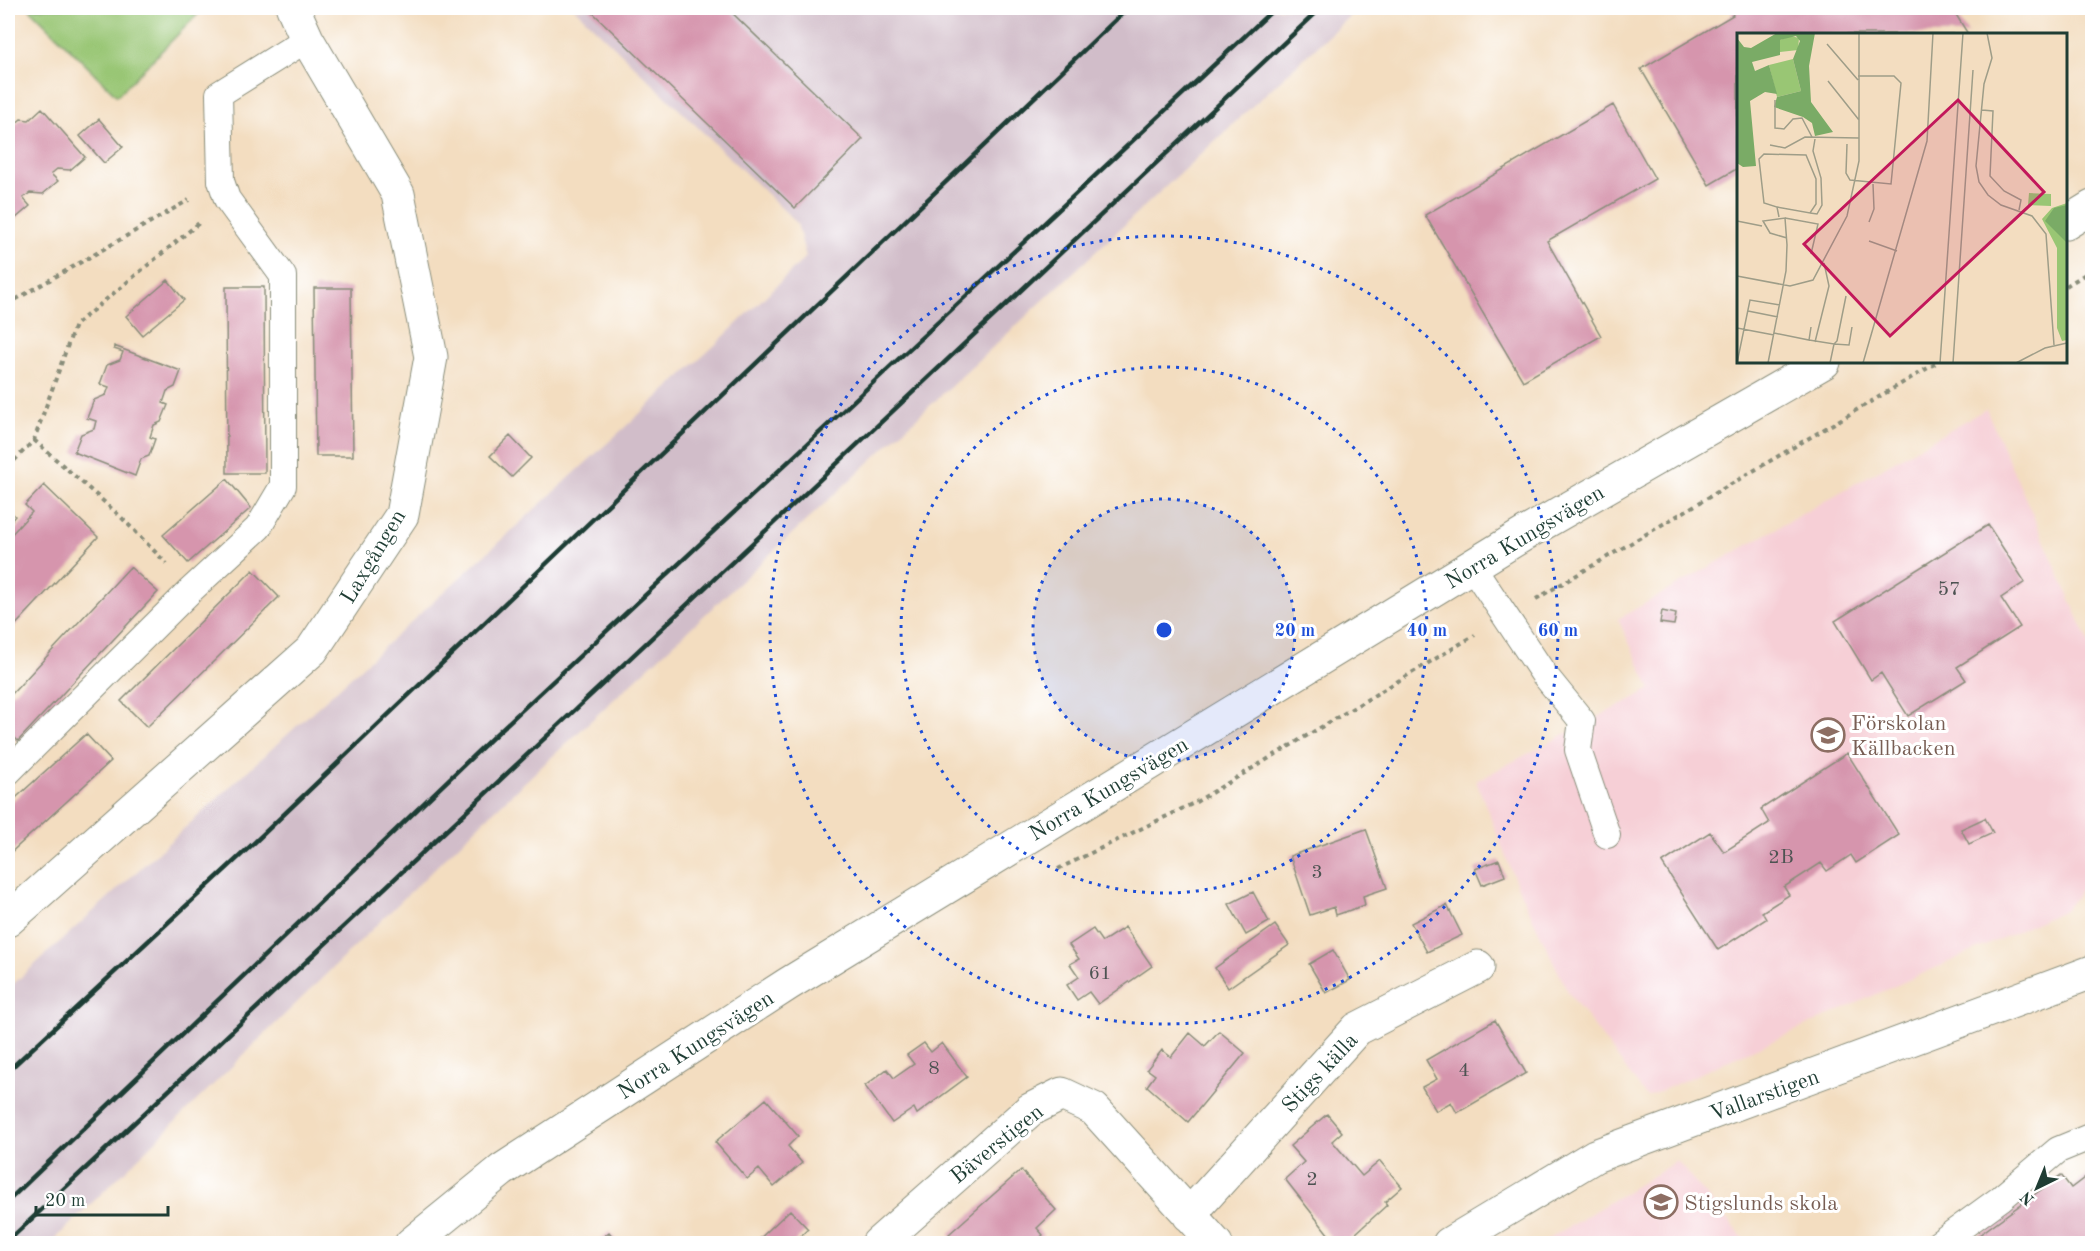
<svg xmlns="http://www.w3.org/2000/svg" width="2100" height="1251" font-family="'Old Standard TT',serif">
  <rect width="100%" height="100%" fill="#fff"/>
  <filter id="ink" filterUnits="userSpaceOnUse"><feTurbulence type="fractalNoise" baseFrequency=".0167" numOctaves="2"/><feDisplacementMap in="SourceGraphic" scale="12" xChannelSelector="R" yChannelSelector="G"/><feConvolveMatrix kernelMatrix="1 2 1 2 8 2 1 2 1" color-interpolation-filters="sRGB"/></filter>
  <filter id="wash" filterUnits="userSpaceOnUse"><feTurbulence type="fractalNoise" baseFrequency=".008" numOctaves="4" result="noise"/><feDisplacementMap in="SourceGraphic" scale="24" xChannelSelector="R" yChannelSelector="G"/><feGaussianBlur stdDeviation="1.35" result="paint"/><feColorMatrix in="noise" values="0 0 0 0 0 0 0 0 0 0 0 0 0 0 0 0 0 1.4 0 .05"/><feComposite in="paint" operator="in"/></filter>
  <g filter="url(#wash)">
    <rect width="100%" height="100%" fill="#f3ddc0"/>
    <path fill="#f6cfd6" d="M 1986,409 L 2092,649 L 2092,875 L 2065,910 L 1647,1097 L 1568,992 L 1517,885 L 1476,781 L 1651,689 L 1618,619 Z
      M 1677,1161 L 1747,1243 L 1542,1243 Z"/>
    <path fill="#d1bdc9" d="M 574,8 L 1358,8 L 484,820 L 51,1243 L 8,1244 L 8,989 L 713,347 L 806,257 L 797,223 Z"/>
    <path fill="#99c674" stroke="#5c8254" stroke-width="1.5" d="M 29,8 L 196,8 L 200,12 L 117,96 Z"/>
    <g id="blocks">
      <path fill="#d695ad" d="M 588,8 L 727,8 L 863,139 L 795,208 Z
        M 1729,8 L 1952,8 L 1968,34 L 1738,34 L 1738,168 L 1709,185 L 1641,69 L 1733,15 Z
        M 1613,105 L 1655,179 L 1547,241 L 1601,336 L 1523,381 L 1425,215 Z
        M 42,108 L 85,157 L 70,170 L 57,169 L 51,174 L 58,181 L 43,194 L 30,193 L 23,198 L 30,206 L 15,219 L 8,218 L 8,139 L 12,135 L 8,130 L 21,119 L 29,120 Z
        M 99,119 L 123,147 L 104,163 L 80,136 Z
        M 168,280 L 184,300 L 142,335 L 126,316 Z
        M 226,287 L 264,287 L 265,473 L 227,473 Z
        M 314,288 L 351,288 L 353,456 L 316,456 Z
        M 114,346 L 181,371 L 175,387 L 167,391 L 163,403 L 168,405 L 161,422 L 154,425 L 150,437 L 155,439 L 149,456 L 141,459 L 135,476 L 74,452 L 81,434 L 94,429 L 96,421 L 87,418 L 94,400 L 106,395 L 109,387 L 100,384 L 107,365 L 120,360 L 123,352 L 114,349 Z
        M 510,436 L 531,458 L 512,477 L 490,456 Z
        M 227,479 L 251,508 L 188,563 L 163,535 Z
        M 44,485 L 98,537 L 8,633 L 8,538 L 32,512 L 25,505 Z
        M 8,509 L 15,516 L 8,524 Z
        M 1988,525 L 2025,582 L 2001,598 L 2020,627 L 1957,667 L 1966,680 L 1908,716 L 1881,673 L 1871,680 L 1835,621 Z
        M 130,567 L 158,592 L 18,741 L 8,731 L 8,698 Z
        M 253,570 L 279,597 L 147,727 L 121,701 Z
        M 1662,611 L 1676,614 L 1674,625 L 1660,623 Z
        M 86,734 L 111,761 L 8,855 L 8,805 Z
        M 1847,753 L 1899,835 L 1856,863 L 1851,855 L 1827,871 L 1821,863 L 1784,887 L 1789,895 L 1762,912 L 1766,919 L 1718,950 L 1662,863 L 1710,832 L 1724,852 L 1769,823 L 1761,809 Z
        M 1985,818 L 1993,833 L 1969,844 L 1961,829 Z
        M 1366,829 L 1387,888 L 1363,896 L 1365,905 L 1336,915 L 1334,907 L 1310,915 L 1290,856 Z
        M 1499,860 L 1505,876 L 1482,885 L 1475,869 Z
        M 1253,892 L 1269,922 L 1246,935 L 1229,904 Z
        M 1447,905 L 1462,935 L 1427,952 L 1411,923 Z
        M 1275,925 L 1289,945 L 1228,988 L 1215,968 Z
        M 1125,927 L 1152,966 L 1098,1004 L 1089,992 L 1077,1000 L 1067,985 L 1079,977 L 1070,964 L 1079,959 L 1069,945 L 1093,929 L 1102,942 Z
        M 1333,950 L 1350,980 L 1326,993 L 1309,964 Z
        M 1495,1020 L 1526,1073 L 1457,1113 L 1451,1102 L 1436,1111 L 1422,1087 L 1437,1079 L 1426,1060 Z
        M 1219,1031 L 1245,1053 L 1188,1122 L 1147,1086 L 1155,1075 L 1147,1069 L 1162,1050 L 1171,1057 L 1190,1033 L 1205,1046 Z
        M 924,1043 L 931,1052 L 942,1043 L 967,1077 L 917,1114 L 914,1108 L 892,1123 L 865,1086 L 887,1069 L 894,1078 L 914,1064 L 907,1055 Z
        M 766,1099 L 798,1136 L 788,1146 L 802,1163 L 774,1187 L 759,1169 L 747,1179 L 715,1142 Z
        M 1327,1114 L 1342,1132 L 1332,1141 L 1362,1176 L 1380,1161 L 1402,1187 L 1385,1202 L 1387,1205 L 1344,1244 L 1336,1244 L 1285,1179 L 1304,1162 L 1290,1146 Z
        M 1021,1170 L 1056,1210 L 1037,1228 L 1043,1235 L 1034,1244 L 957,1244 L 949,1234 Z
        M 2092,1172 L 2092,1244 L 1967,1244 L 2061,1175 L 2071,1188 Z
        M 790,1210 L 808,1229 L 792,1244 L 754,1244 Z
        M 609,1232 L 619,1244 L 595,1244 Z
        M 927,1237 L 933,1244 L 920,1244 Z"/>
    </g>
  </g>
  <g filter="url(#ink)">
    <use href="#blocks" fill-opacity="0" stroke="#898d7a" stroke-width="1.5"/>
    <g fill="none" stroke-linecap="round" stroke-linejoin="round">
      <g stroke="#898d7a" stroke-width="28">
        <path id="service" d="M 1472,566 L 1543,673 L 1582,721 L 1578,750 L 1607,835
          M 8,772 L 191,590 L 258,528 L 283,486 L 283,276 L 227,199 L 221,181 L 219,94 L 307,39
          M 1938,1244 L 2000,1199 L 2058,1150 L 2092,1136"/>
      </g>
      <g stroke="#898d7a" stroke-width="35">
        <path id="minor" d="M 8,920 L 312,650 L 402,515 L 431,357 L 398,194 L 307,39 L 293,8
          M 1189,1215 L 1357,1029 L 1478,967
          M 878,1244 L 1030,1110 L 1062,1094 L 1094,1109 L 1216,1244
          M 1449,1244 L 1595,1156 L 2092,972"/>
      </g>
      <g stroke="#898d7a" stroke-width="35">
        <path id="tertiary" d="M 2066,223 L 2092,207
          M 411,1244 L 502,1170 L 788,984 L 1526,533 L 1824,362"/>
      </g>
      <path stroke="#898d7a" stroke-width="4" stroke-dasharray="4.5 4.5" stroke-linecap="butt" d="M 2066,286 L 2092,270
        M 8,304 L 189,200
        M 34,440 L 120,516 L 167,564
        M 8,467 L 34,440 L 75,325 L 199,223
        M 1536,599 L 1938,362
        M 1058,869 L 1196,802 L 1475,635"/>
      <use href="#service" stroke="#fff" stroke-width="26"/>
      <use href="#minor" stroke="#fff" stroke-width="33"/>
      <use href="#tertiary" stroke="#fff" stroke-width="33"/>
      <path stroke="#1f3d34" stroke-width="4.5" d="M 8,1071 L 255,842 L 1128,8
        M 8,1201 L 493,737 L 1275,8
        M 8,1241 C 447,832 884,419 1321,8"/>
    </g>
  </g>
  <circle cx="1164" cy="630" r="131" fill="#1d4ed8" fill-opacity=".12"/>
  <g fill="none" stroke="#1d4ed8" stroke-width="3" stroke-dasharray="3 6">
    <circle cx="1164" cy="630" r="131"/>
    <circle cx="1164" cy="630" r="263"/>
    <circle cx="1164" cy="630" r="394"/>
  </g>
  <defs>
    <g id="school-ring" transform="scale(1.725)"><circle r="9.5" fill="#fff" stroke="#8d6e63" stroke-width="1.5"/><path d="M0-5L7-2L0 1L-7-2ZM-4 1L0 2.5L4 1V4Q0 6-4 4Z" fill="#8d6e63"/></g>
  </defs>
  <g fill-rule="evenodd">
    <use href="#school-ring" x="1828" y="735"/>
    <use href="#school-ring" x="1661" y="1202"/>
  </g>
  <g text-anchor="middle" stroke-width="6" stroke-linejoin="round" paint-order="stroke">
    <g font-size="20" fill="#4d5352">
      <text x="1949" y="595">57</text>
      <text x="1781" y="863">2B</text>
      <text x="1317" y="878">3</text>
      <text x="1100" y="979">61</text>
      <text x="934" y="1074">8</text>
      <text x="1464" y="1076">4</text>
      <text x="1312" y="1185">2</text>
    </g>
    <g font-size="22" fill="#1f3d34" stroke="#fff">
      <text transform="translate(1524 536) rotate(-31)" y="8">Norra Kungsvägen</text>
      <text transform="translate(372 556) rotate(-59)" y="8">Laxgången</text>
      <text transform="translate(1108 788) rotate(-31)" y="8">Norra Kungsvägen</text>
      <text transform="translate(695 1044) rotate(-33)" y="8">Norra Kungsvägen</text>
      <text transform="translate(1319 1072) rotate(-47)" y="8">Stigs källa</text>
      <text transform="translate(1764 1094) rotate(-20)" y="8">Vallarstigen</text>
      <text transform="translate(996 1143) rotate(-39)" y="8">Bäverstigen</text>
    </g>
    <g font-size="22" fill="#785e54" stroke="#fff" text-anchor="start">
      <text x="1851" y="730">Förskolan<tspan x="1851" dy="25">Källbacken</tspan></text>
      <text x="1684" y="1210">Stigslunds skola</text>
    </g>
  </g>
  <g transform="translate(1737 33)">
    <rect width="330" height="330" fill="#f3ddc0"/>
    <path d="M 54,3 L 62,5 L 61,17 L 43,19 L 43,7 ZM 56,26 L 64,58 L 40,64 L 32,32 ZM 292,160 L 314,161 L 314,173 L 291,172 ZM 330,170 L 330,307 L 325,308 L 320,295 L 320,215 L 305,186 L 315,175 Z" fill="#99c674"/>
    <path d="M 40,0 L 78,0 L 72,33 L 74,69 L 96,99 L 78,103 L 75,90 L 66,84 L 37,74 L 40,64 L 64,58 L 56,26 L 63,8 L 59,3 L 43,7 L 43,22 L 15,29 L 18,38 L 32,32 L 40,61 L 28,59 L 13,68 L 19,133 L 6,134 L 0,130 L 0,5 L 7,14 L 14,15 ZM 330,172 L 330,210 L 308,188 L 317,175 Z" fill="#7aab66"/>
    <path fill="none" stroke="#9e9d88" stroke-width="1.5" d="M 250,0 L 255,25 L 247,51 L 239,133 L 242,149 L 251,162 L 264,172 L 295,183 L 309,201 L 317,312M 90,11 L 121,47M 91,48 L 122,87M 38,67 L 38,95 L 47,96 L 56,86 L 65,85 L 75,104M 245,77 L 256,78 L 253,143 L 267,158 L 284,167 L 282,177M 110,111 L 109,140 L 113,147 L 154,151 L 164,50 L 157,43 L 121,43M 33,112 L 48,115 L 68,104 L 122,105M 40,174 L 73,180 L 79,171 L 79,146 L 69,122 L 27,121 L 22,126 L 27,170 L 40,174 L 42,184M 73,180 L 80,181 L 85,172 L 84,145 L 76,118 L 78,106M 48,185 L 81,191 L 74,221M 0,188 L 25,193M 132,189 L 137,176 L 136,151M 132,208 L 160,218M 0,243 L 53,253 L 76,247 L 110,183 L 122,128 L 122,0M 11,278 L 41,284M 0,295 L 37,302M 37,300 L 72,307 L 74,294M 72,307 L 97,311 L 100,308 L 109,263M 78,309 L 92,253 L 87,230M 0,330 L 13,267 L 43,272M 31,330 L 49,238 L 50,212 L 48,185 L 26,188 L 33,200 L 50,205M 93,330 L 97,311 L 112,312 L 115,294M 126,330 L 190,108 L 196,0M 203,330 L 226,0M 216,330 L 236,37M 279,330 L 308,315 L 330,310"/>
    <path fill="#c2185b" fill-opacity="0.15" stroke="#c2185b" stroke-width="3" d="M 221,67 L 307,159 L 153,303 L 67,211 Z"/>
    <rect width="330" height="330" fill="none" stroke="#1f3d34" stroke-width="3"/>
  </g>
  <circle cx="1164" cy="630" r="9" fill="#1d4ed8" stroke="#fff" stroke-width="3"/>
  <g font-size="18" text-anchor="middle" font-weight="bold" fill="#1d4ed8" stroke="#fff" stroke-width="6" stroke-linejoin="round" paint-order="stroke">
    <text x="1295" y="636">20 m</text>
    <text x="1427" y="636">40 m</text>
    <text x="1558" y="636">60 m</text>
  </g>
  <rect width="2100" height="1251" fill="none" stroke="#fff" stroke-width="30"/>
  <g transform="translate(2037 1188) rotate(223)" stroke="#ffffff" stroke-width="4.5" paint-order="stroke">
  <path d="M0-4.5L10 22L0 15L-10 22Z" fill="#1f3d34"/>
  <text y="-9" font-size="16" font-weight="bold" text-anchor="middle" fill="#1f3d34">N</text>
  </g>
  <path d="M36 1206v9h132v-9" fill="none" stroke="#1f3d34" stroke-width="3"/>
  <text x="45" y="1206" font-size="18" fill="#1f3d34" stroke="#ffffff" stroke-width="4.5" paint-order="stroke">20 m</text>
</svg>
